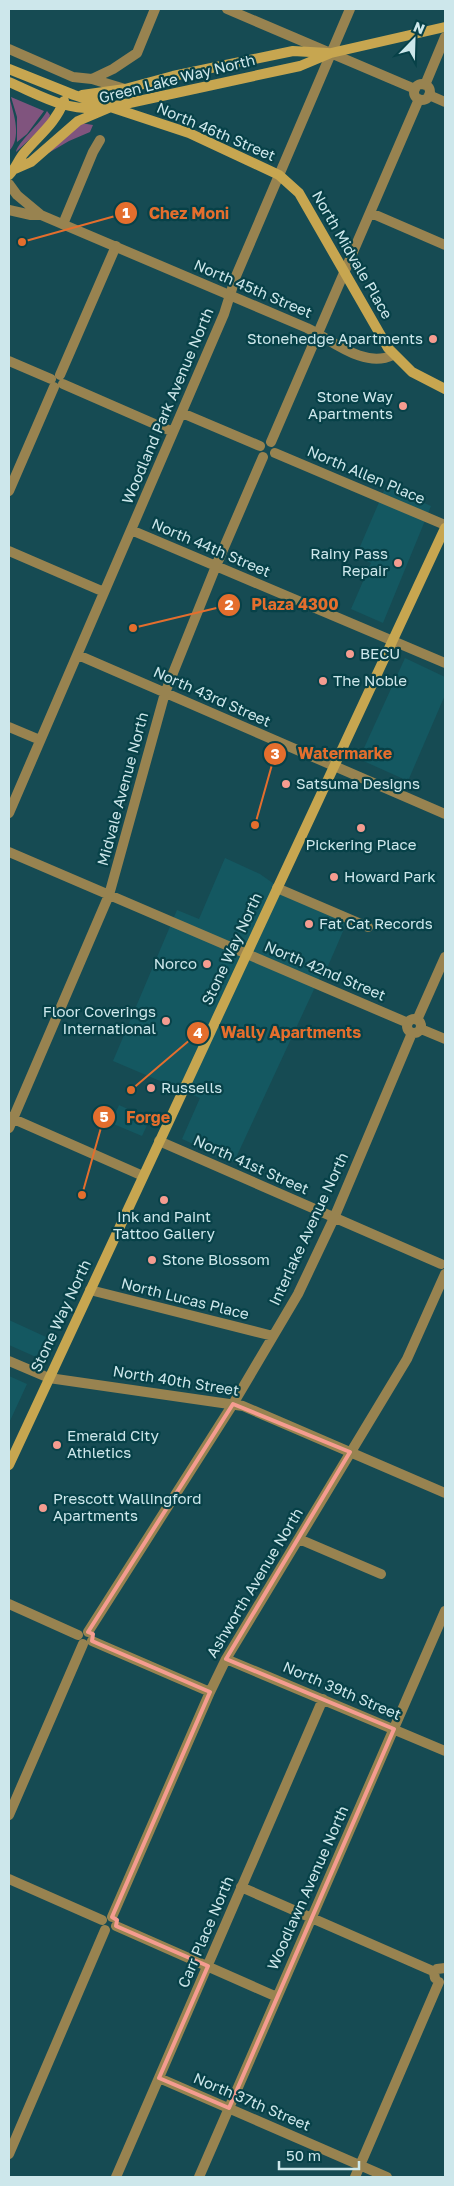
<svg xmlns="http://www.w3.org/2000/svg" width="454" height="2186" font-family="'Golos Text',sans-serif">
  <rect width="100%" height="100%" fill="#164b53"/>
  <path fill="#145861" d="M 386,486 L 431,506 L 383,623 L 351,609 L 371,563 L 356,556 Z
    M 405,658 L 445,677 L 445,695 L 408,781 L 359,759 Z
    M 225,858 L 260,874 L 297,900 L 347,922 L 325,973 L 322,972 L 234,1162 L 182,1139 L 200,1098 L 113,1061 L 177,910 L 199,919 Z
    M 119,1105 L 150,1119 L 142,1136 L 111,1123 Z
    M 9,1320 L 46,1337 L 36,1357 L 9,1345 Z
    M 9,1376 L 27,1384 L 9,1423 Z"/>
  <path fill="#80547e" d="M 11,97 L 44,111 L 27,134 L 17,142 L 17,117 Z
    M 10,100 C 14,115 22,138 9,151 Z
    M 47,111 L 50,115 L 48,122 L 16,152 C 17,143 41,123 47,111 Z
    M 81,123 L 93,125 L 90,132 L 69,141 L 45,155 Z"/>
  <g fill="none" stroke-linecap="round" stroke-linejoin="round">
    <path stroke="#988350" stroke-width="10" d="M 227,9 L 415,89
      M 9,49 L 73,77 L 92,79 L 125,89
      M 92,79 L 113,69 L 137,53 L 155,9
      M414 92a8 8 0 1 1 16 0a8 8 0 1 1-16 0Z
      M 425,85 L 445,37
      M 429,95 L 445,102
      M 371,213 L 445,245
      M 63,224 L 93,152 L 100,140
      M 9,361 L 51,379
      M 60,375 L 116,246
      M 63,384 L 173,432
      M 182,413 L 260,446
      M 271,442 L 419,99
      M 275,453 L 445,525
      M 9,491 L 54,387
      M 131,530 L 445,663
      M 9,551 L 104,592
      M 78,655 L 445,814
      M 9,727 L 40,740
      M 9,813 L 224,314 L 236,276 L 350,9
      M 9,852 L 408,1023
      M 277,888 L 368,927
      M407 1026a7 7 0 1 1 14 0a7 7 0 1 1-14 0Z
      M 417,1020 L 445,957
      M 421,1029 L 445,1039
      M 9,1117 L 143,1176
      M 9,1128 L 109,895 L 165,693 L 216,566 L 263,457
      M 159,1141 L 441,1264
      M 90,1290 L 273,1336
      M 299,1539 L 381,1574
      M 9,1604 L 78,1635
      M 88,1632 L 233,1404 L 298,1294 L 334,1218 L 412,1033
      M 92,1641 L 210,1692
      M 226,1659 L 445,1751
      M 9,1815 L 83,1644
      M 9,1879 L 102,1920
      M 241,1887 L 435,1972
      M 112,1917 L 210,1692 L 226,1659 L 407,1359 L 445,1274
      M 116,1926 L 277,1997
      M 435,1978 L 434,1973 L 437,1969 L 445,1968
      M 159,2078 L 387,2177
      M 9,2154 L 105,1930
      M 116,2177 L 323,1699
      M 199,2177 L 445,1611
      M 355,2177 L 439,1982"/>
    <path stroke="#988350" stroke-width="10" d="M 9,184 L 17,195 L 41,215 L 307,328 C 332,340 364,369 393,355
      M 9,210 L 31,215 L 41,215
      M 9,1361 L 49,1378 L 243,1406 L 445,1493"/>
    <path stroke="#c7a650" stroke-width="10" d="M 9,69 L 74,95 L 189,133 L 279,175 L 299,193 L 388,348 L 412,372 L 445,389
      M 9,82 C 44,97 64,111 103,108
      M 82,95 L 125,89 L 173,76 L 293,51 L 328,53
      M 15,169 L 31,162 L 78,121 L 111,107 L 300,66 L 331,53 L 445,27
      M 9,175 C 16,168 18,160 24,153 C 40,134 55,124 64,101
      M 9,1465 L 445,528"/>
  </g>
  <path fill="none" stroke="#f59c90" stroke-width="4" stroke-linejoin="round" d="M 233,1404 L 350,1452 L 226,1659 L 394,1729 L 229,2108 L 159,2078 L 208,1966 L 116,1926 L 117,1920 L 112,1917 L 210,1692 L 92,1641 L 93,1634 L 88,1632 Z"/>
  <g fill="#f59c90" stroke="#074148" stroke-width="2">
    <circle cx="433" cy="339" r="5"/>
    <circle cx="403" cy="406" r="5"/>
    <circle cx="398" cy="563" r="5"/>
    <circle cx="350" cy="654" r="5"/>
    <circle cx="323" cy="681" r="5"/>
    <circle cx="286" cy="784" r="5"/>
    <circle cx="361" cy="828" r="5"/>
    <circle cx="334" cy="877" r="5"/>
    <circle cx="309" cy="924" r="5"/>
    <circle cx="207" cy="964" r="5"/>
    <circle cx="166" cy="1021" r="5"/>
    <circle cx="151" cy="1088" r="5"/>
    <circle cx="164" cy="1200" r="5"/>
    <circle cx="152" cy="1260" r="5"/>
    <circle cx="57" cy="1445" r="5"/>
    <circle cx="43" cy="1508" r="5"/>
  </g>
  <g text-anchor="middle" stroke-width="4.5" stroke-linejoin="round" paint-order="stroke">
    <g font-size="15" fill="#cde7eb" stroke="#074148">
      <text transform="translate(177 79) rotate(-14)" y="5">Green Lake Way North</text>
      <text transform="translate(216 132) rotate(23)" y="5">North 46th Street</text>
      <text transform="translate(352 255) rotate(60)" y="5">North Midvale Place</text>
      <text transform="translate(253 289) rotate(23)" y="5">North 45th Street</text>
      <text transform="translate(168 406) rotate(-67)" y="5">Woodland Park Avenue North</text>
      <text transform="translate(366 475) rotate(23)" y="5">North Allen Place</text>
      <text transform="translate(211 548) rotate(23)" y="5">North 44th Street</text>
      <text transform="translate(212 697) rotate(24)" y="5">North 43rd Street</text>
      <text transform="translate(123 789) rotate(-75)" y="5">Midvale Avenue North</text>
      <text transform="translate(232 949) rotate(-65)" y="5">Stone Way North</text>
      <text transform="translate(325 971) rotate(23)" y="5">North 42nd Street</text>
      <text transform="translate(251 1165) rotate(24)" y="5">North 41st Street</text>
      <text transform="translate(309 1229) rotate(-65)" y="5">Interlake Avenue North</text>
      <text transform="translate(185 1299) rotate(14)" y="5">North Lucas Place</text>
      <text transform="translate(61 1316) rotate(-65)" y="5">Stone Way North</text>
      <text transform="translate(176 1381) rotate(9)" y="5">North 40th Street</text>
      <text transform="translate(255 1583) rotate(-59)" y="5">Ashworth Avenue North</text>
      <text transform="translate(342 1691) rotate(23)" y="5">North 39th Street</text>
      <text transform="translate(308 1888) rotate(-66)" y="5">Woodlawn Avenue North</text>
      <text transform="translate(206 1932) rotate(-67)" y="5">Carr Place North</text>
      <text transform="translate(252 2102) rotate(23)" y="5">North 37th Street</text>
    </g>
    <g font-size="15" fill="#cde7eb" stroke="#074148" text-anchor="start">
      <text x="423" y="344" text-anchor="end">Stonehedge Apartments</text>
      <text x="393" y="402" text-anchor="end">Stone Way<tspan x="393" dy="17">Apartments</tspan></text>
      <text x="388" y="559" text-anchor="end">Rainy Pass<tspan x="388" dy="17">Repair</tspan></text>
      <text x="360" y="659">BECU</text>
      <text x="333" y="686">The Noble</text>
      <text x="296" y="789">Satsuma Designs</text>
      <text x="361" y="850" text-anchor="middle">Pickering Place</text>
      <text x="344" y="882">Howard Park</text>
      <text x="319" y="929">Fat Cat Records</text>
      <text x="197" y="969" text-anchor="end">Norco</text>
      <text x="156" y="1017" text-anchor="end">Floor Coverings<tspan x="156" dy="17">International</tspan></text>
      <text x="161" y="1093">Russells</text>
      <text x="164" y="1222" text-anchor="middle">Ink and Paint<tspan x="164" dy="17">Tattoo Gallery</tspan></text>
      <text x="162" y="1265">Stone Blossom</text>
      <text x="67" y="1441">Emerald City<tspan x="67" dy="17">Athletics</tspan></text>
      <text x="53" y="1504">Prescott Wallingford<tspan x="53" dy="17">Apartments</tspan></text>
    </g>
  </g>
  <path fill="none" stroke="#e46e2d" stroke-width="2" d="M22 242L126 213M133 628L229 605M255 825L275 754M131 1090L198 1033M82 1195L104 1117"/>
  <g fill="#e46e2d" stroke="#074148" stroke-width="2">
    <circle cx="22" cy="242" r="5"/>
    <circle cx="133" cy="628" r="5"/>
    <circle cx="255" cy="825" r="5"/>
    <circle cx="131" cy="1090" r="5"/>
    <circle cx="82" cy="1195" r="5"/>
    <circle cx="126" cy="213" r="12"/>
    <circle cx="229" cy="605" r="12"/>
    <circle cx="275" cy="754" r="12"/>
    <circle cx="198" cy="1033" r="12"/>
    <circle cx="104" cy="1117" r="12"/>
  </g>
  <g font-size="15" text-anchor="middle" font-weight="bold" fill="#fff">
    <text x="126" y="218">1</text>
    <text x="229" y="610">2</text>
    <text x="275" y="759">3</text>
    <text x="198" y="1038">4</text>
    <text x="104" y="1122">5</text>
  </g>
  <g font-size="16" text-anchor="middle" font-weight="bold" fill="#e46e2d" stroke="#074148" stroke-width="4.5" stroke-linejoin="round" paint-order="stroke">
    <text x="189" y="219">Chez Moni</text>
    <text x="295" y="610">Plaza 4300</text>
    <text x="345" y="759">Watermarke</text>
    <text x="291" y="1038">Wally Apartments</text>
    <text x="148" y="1123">Forge</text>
  </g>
  <rect width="454" height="2186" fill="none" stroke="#cde7eb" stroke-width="20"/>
  <g transform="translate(414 40) rotate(23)" stroke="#074148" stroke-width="4" paint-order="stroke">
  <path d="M0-4L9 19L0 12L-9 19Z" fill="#cde7eb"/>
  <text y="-8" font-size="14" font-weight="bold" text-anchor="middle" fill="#cde7eb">N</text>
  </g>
  <path d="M279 2161v8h80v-8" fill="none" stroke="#cde7eb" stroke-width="2.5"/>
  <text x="286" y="2161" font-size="15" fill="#cde7eb" stroke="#074148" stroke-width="4" paint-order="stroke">50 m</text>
</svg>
